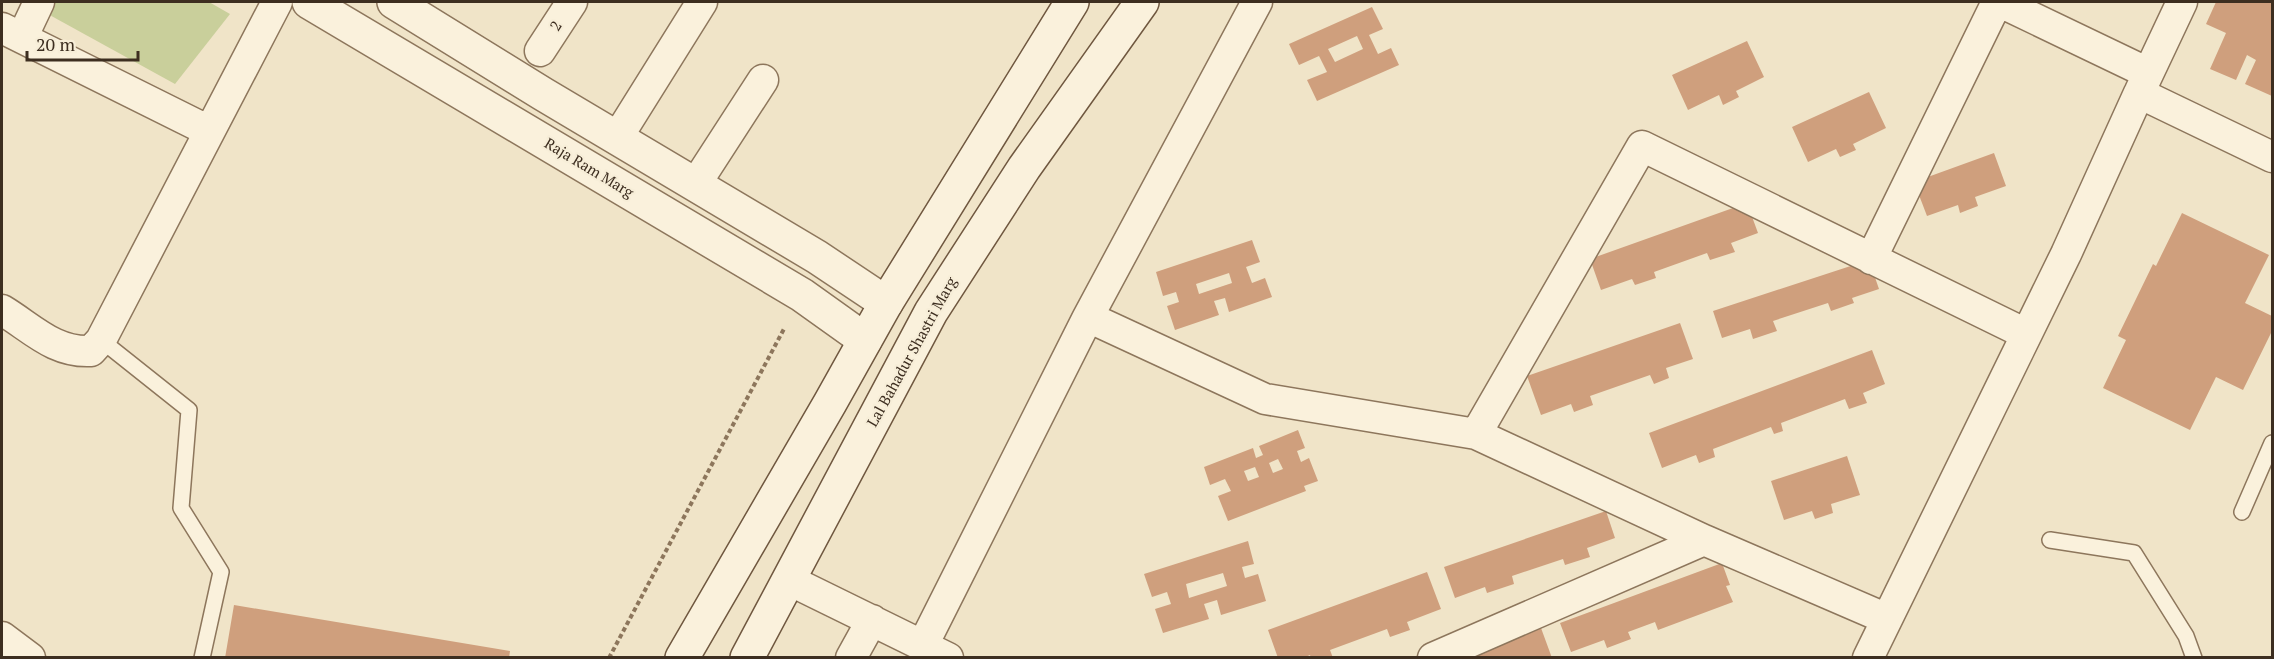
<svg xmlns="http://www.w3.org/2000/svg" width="2274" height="659" font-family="'PT Serif',serif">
  <rect width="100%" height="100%" fill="#f0e4c8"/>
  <path fill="#c9cf9b" d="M 26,2 L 209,2 L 230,14 L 175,84 Z"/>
  <path fill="#cf9f7d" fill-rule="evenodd" d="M 2216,2 L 2272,2 L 2272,96 L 2245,84 L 2256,60 L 2247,55 L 2236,80 L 2210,69 L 2226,33 L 2206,24 Z
    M 1372,7 L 1383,29 L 1369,35 L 1378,54 L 1391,48 L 1399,65 L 1317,101 L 1307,80 L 1327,72 L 1319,56 L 1299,65 L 1289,44 ZM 1357,36 L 1363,49 L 1335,62 L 1328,49 Z
    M 1747,41 L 1764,77 L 1736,91 L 1739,97 L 1723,105 L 1719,95 L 1688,110 L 1672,75 Z
    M 1869,92 L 1886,128 L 1853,144 L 1856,150 L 1840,157 L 1836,149 L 1808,162 L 1792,127 Z
    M 1994,153 L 2006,186 L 1975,197 L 1978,206 L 1960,213 L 1958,205 L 1927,216 L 1914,182 Z
    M 1747,203 L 1758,233 L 1731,243 L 1735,252 L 1710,260 L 1707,253 L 1654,272 L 1656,278 L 1635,285 L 1632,279 L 1601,290 L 1590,259 Z
    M 2182,213 L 2269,255 L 2245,303 L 2272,316 L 2272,331 L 2243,390 L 2216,377 L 2190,430 L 2103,388 L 2126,340 L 2118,336 L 2153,264 L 2156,266 Z
    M 1252,240 L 1260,262 L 1246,267 L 1252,283 L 1265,278 L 1272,297 L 1229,312 L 1225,298 L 1214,301 L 1219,315 L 1175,330 L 1167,306 L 1179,302 L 1176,292 L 1163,296 L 1156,272 ZM 1229,273 L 1232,283 L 1199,294 L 1196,284 Z
    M 1869,260 L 1879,289 L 1852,298 L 1854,303 L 1831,311 L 1828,303 L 1773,321 L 1777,331 L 1753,339 L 1750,329 L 1722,338 L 1713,311 Z
    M 1680,323 L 1693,359 L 1666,368 L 1669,378 L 1654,384 L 1650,375 L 1590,396 L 1593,405 L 1574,412 L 1571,404 L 1541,415 L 1527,376 Z
    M 1872,350 L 1885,384 L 1863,393 L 1867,403 L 1849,409 L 1845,399 L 1781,423 L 1783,431 L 1774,434 L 1771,427 L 1713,449 L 1715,457 L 1699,463 L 1696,455 L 1662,468 L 1649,433 Z
    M 1298,430 L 1305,448 L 1297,451 L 1301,462 L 1309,458 L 1318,481 L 1304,486 L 1306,491 L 1228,521 L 1218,496 L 1231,491 L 1225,479 L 1210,485 L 1204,467 L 1253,448 L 1256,458 L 1263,455 L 1259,446 ZM 1278,459 L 1283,469 L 1273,473 L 1269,463 ZM 1255,467 L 1259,477 L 1248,481 L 1244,471 Z
    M 1847,456 L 1860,495 L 1831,504 L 1833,513 L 1815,519 L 1812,511 L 1784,520 L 1771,481 Z
    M 1606,511 L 1615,538 L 1587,548 L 1590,557 L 1565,565 L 1563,559 L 1512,576 L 1514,584 L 1487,593 L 1485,587 L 1455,598 L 1444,567 Z
    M 1248,541 L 1254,564 L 1242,567 L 1245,578 L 1258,574 L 1266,601 L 1221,615 L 1217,600 L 1204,604 L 1209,619 L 1163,633 L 1155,609 L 1171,604 L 1167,592 L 1152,597 L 1144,574 ZM 1223,573 L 1227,586 L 1189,598 L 1186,584 Z
    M 1722,563 L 1730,585 L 1726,586 L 1733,602 L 1658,630 L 1655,622 L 1628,632 L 1631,639 L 1607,648 L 1604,640 L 1571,652 L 1560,623 Z
    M 1427,572 L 1441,609 L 1407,622 L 1410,630 L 1390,637 L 1387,629 L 1330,650 L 1333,658 L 1311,658 L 1310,655 L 1303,658 L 1278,658 L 1268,630 Z
    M 234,605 L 510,651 L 509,658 L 225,658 Z
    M 1541,628 L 1552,658 L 1462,658 Z"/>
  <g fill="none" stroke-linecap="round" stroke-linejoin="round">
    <g stroke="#8d765c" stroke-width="18">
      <path id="service" d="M 101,340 L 189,410 L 181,508 L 221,572 L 202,658
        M 2242,512 L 2272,443
        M 2050,540 L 2134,553 L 2186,636 L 2194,658"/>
    </g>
    <g stroke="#8d765c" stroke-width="33">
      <path id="minor" d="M 2000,2 L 2148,73
        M 2,28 L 209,131
        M 22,38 L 39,2
        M 540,51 L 572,2
        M 2140,91 L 2182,2
        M 617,138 L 702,2
        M 695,185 L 763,80
        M 1871,259 L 1997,2
        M 2,310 C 32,328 54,353 91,351 L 101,340 L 277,2
        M 1088,317 L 1265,399 L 1476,434 L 1704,540
        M 1476,434 L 1642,146 L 2026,334
        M 789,580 L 948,658
        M 2,637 L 30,658
        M 923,645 L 1088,317 L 1257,2
        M 851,658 L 872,620
        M 1433,658 L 1704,540 L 1887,619
        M 1868,658 L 2066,254 L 2139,93 L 2272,157"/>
    </g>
    <g stroke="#8d765c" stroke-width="36">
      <path id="tertiary" d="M 309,2 L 802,295 L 865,340
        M 394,2 L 543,94 L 817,257 L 886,303"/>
    </g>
    <g stroke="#6f573f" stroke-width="36">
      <path id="secondary" d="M 682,658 L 830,403 L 886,303 L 1072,2
        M 747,658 L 931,312 L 1024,168 L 1142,2"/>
    </g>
    <path stroke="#8d765c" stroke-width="4" stroke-dasharray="4.5 3" stroke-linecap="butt" d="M 609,658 L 785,327"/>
    <use href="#service" stroke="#faf1dc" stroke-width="15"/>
    <use href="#minor" stroke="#faf1dc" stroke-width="30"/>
    <use href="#tertiary" stroke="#faf1dc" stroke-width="33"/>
    <use href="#secondary" stroke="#faf1dc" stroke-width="33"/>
  </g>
  <g text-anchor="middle" stroke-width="4.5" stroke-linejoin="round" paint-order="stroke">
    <g font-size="15" fill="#3d2e20" stroke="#f7eed8">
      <text transform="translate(556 26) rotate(-57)" y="5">2</text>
      <text transform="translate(589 168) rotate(31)" y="5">Raja Ram Marg</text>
      <text transform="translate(912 352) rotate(-61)" y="5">Lal Bahadur Shastri Marg</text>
    </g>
  </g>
  <rect width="2274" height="659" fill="none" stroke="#3d2e20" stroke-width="6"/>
  <path d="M27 51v9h111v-9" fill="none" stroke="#3d2e20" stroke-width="3"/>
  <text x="36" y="51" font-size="18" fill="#3d2e20" stroke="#f7eed8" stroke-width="4.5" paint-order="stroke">20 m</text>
</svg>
